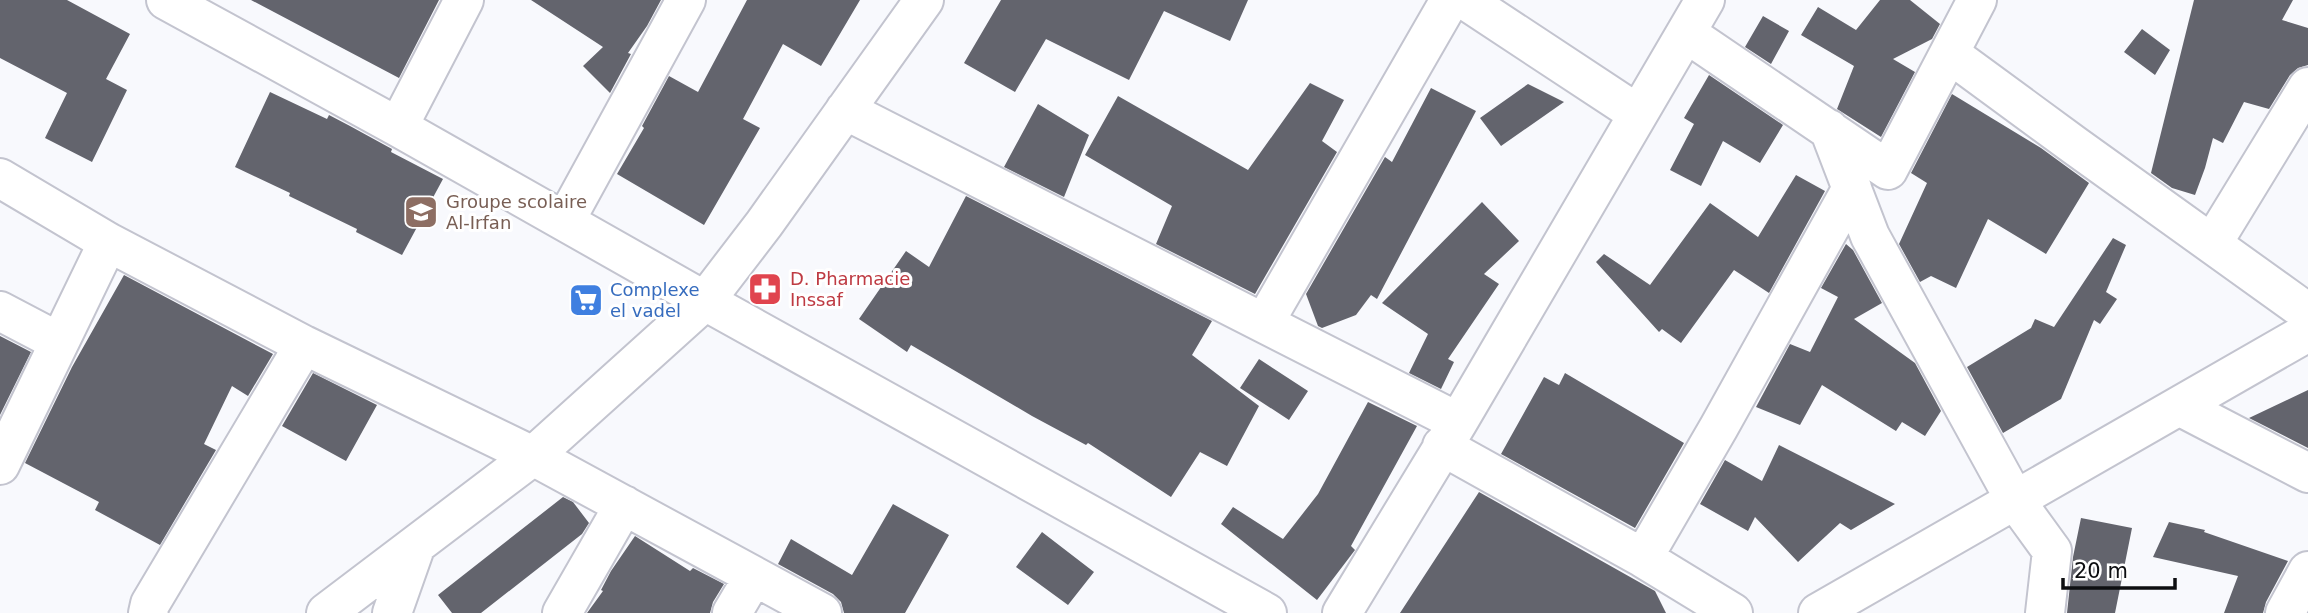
<svg xmlns="http://www.w3.org/2000/svg" width="2308" height="613" font-family="'DejaVu Sans',sans-serif">
  <rect width="100%" height="100%" fill="#f8f9fd"/>
  <path fill="#63646d" d="M 0,0 L 67,0 L 130,34 L 106,79 L 127,90 L 92,162 L 45,138 L 67,93 L 0,58 Z
    M 251,0 L 439,0 L 399,78 Z
    M 531,0 L 661,0 L 647,26 L 628,53 L 631,54 L 610,93 L 583,66 L 603,47 Z
    M 747,0 L 860,0 L 821,66 L 783,44 L 743,119 L 760,128 L 704,225 L 617,174 L 644,128 L 642,126 L 669,76 L 698,92 Z
    M 1001,0 L 1248,0 L 1230,41 L 1164,11 L 1129,80 L 1046,39 L 1015,92 L 964,63 Z
    M 1880,0 L 1910,0 L 1940,24 L 1932,39 L 1893,59 L 1915,72 L 1881,137 L 1837,109 L 1854,66 L 1801,35 L 1818,7 L 1856,30 Z
    M 2194,0 L 2293,0 L 2282,20 L 2308,28 L 2308,65 L 2298,68 L 2290,75 L 2269,109 L 2244,102 L 2223,143 L 2213,138 L 2205,168 L 2195,195 L 2172,188 L 2151,173 Z
    M 1763,16 L 1789,31 L 1771,64 L 1745,47 Z
    M 2142,29 L 2170,50 L 2155,75 L 2124,52 Z
    M 1709,75 L 1783,125 L 1760,163 L 1723,141 L 1701,186 L 1670,170 L 1694,124 L 1684,118 Z
    M 1310,83 L 1344,100 L 1322,141 L 1337,152 L 1255,294 L 1156,244 L 1172,206 L 1085,155 L 1118,96 L 1248,170 Z
    M 1528,84 L 1564,102 L 1501,146 L 1480,118 Z
    M 1431,88 L 1476,111 L 1377,299 L 1371,295 L 1356,315 L 1322,328 L 1318,326 L 1306,294 L 1385,157 L 1392,162 Z
    M 270,92 L 327,119 L 329,115 L 350,126 L 392,149 L 391,152 L 443,179 L 402,255 L 356,232 L 357,229 L 289,196 L 290,193 L 235,167 Z
    M 1952,94 L 2041,148 L 2089,183 L 2046,254 L 1988,219 L 1956,288 L 1931,276 L 1920,282 L 1899,244 L 1927,183 L 1911,173 Z
    M 1038,104 L 1089,135 L 1064,197 L 1004,167 Z
    M 1796,175 L 1825,191 L 1769,293 L 1734,270 L 1681,343 L 1662,329 L 1659,332 L 1596,262 L 1604,254 L 1650,285 L 1710,203 L 1758,237 Z
    M 966,196 L 1212,321 L 1192,355 L 1259,406 L 1227,466 L 1200,452 L 1171,497 L 1088,443 L 1086,445 L 1032,416 L 911,345 L 907,352 L 859,319 L 906,251 L 929,267 Z
    M 1482,202 L 1519,241 L 1484,274 L 1499,284 L 1448,359 L 1454,362 L 1441,389 L 1409,373 L 1428,334 L 1382,303 Z
    M 2113,238 L 2126,245 L 2106,292 L 2117,299 L 2100,324 L 2094,320 L 2061,399 L 2003,433 L 1967,367 L 2031,328 L 2035,319 L 2054,327 Z
    M 1846,244 L 1853,250 L 1882,303 L 1854,319 L 1915,363 L 1941,411 L 1925,436 L 1902,422 L 1896,431 L 1822,385 L 1800,425 L 1756,407 L 1790,344 L 1810,352 L 1838,297 L 1821,288 Z
    M 124,275 L 273,354 L 248,396 L 232,386 L 204,444 L 216,450 L 160,545 L 95,510 L 99,502 L 25,463 L 72,367 Z
    M 0,336 L 31,352 L 0,415 Z
    M 1259,359 L 1308,391 L 1289,420 L 1240,388 Z
    M 313,373 L 377,405 L 346,461 L 282,426 Z
    M 1565,373 L 1684,443 L 1635,528 L 1501,454 L 1544,377 L 1559,385 Z
    M 2308,390 L 2308,448 L 2249,418 Z
    M 1368,402 L 1417,426 L 1351,546 L 1355,550 L 1317,600 L 1221,524 L 1233,507 L 1283,539 L 1318,494 Z
    M 1779,445 L 1895,504 L 1851,530 L 1840,523 L 1798,562 L 1755,517 L 1748,531 L 1700,504 L 1725,460 L 1762,481 Z
    M 1479,492 L 1655,591 L 1666,613 L 1400,613 Z
    M 563,497 L 573,502 L 589,523 L 582,534 L 481,613 L 452,613 L 438,595 Z
    M 893,504 L 949,535 L 905,613 L 844,613 L 841,602 L 833,594 L 778,564 L 791,539 L 852,575 Z
    M 2081,518 L 2132,528 L 2115,613 L 2067,613 L 2073,557 Z
    M 2169,522 L 2205,530 L 2204,532 L 2288,561 L 2266,602 L 2263,613 L 2224,613 L 2238,576 L 2153,557 Z
    M 1042,532 L 1094,572 L 1068,605 L 1016,567 Z
    M 635,536 L 690,571 L 693,568 L 724,584 L 713,602 L 710,613 L 587,613 L 603,591 L 601,590 L 611,571 Z"/>
  <g fill="none" stroke-linecap="round" stroke-linejoin="round">
    <g stroke="#c3c4cf" stroke-width="42">
      <path id="minor" d="M 166,0 L 398,127 L 705,301 L 1267,613
        M 1465,0 L 1638,114
        M 1686,33 L 1888,170 L 1977,0
        M 1950,54 L 2074,145 L 2308,313
        M 845,110 L 1458,422
        M 398,127 L 464,0
        M 1829,129 L 1870,236 L 2015,500 L 2052,551 L 2045,613
        M 0,178 L 108,242 L 304,345 L 533,456 L 822,613
        M 565,221 L 686,0
        M 2212,244 L 2308,87
        M 0,311 L 59,342
        M 1264,323 L 1450,0
        M 2179,406 L 2308,473
        M 1442,446 L 1643,558 L 1733,613
        M 0,465 L 108,242
        M 1643,558 L 1719,427 L 1852,188
        M 148,613 L 150,604 L 304,345
        M 326,613 L 533,456 L 705,301 L 764,224 L 924,0
        M 392,613 L 416,545
        M 562,613 L 624,505
        M 732,613 L 754,576
        M 1342,613 L 1458,422 L 1705,0
        M 1818,613 L 2308,332
        M 2285,613 L 2308,571"/>
    </g>
    <use href="#minor" stroke="#fff" stroke-width="38"/>
  </g>
  <defs>
    <g id="school-square" transform="scale(1.75)"><rect x="-9" y="-9" width="18" height="18" rx="4" fill="#8d6e63" stroke="#fff"/><path d="M0-5L7-2L0 1L-7-2ZM-4 1L0 2.5L4 1V4Q0 6-4 4Z" fill="#fff"/></g>
    <g id="pharmacy-square" transform="scale(1.75)"><rect x="-9" y="-9" width="18" height="18" rx="4" fill="#e0444e" stroke="#fff"/><path d="M-2-6h4v4h4v4h-4v4h-4v-4h-4v-4h4Z" fill="#fff"/></g>
    <g id="supermarket-square" transform="scale(1.75)"><rect x="-9" y="-9" width="18" height="18" rx="4" fill="#3f7fe0" stroke="#fff"/><path d="M-6-5.5h2.5l.6 2H6L4.5 2H-2.5L-4.4-4H-6ZM-1.5 3.2a1.3 1.3 0 1 0 .1 0ZM3 3.2a1.3 1.3 0 1 0 .1 0Z" fill="#fff"/></g>
  </defs>
  <g fill-rule="evenodd">
    <use href="#school-square" x="421" y="212"/>
    <use href="#pharmacy-square" x="765" y="289"/>
    <use href="#supermarket-square" x="586" y="300"/>
  </g>
  <g text-anchor="middle" stroke-width="6" stroke-linejoin="round" paint-order="stroke">
    <g font-size="18" fill="#785e54" stroke="#fff" text-anchor="start">
      <text x="446" y="208">Groupe scolaire<tspan x="446" dy="21">Al-Irfan</tspan></text>
    </g>
    <g font-size="18" fill="#be3a42" stroke="#fff" text-anchor="start">
      <text x="790" y="285">D. Pharmacie<tspan x="790" dy="21">Inssaf</tspan></text>
    </g>
    <g font-size="18" fill="#366cbe" stroke="#fff" text-anchor="start">
      <text x="610" y="296">Complexe<tspan x="610" dy="21">el vadel</tspan></text>
    </g>
  </g>
  <path d="M2063 578v10h112v-10" fill="none" stroke="#0d0e11" stroke-width="3.5"/>
  <text x="2074" y="578" font-size="21" fill="#0d0e11" stroke="#ffffff" stroke-width="5" paint-order="stroke">20 m</text>
</svg>
